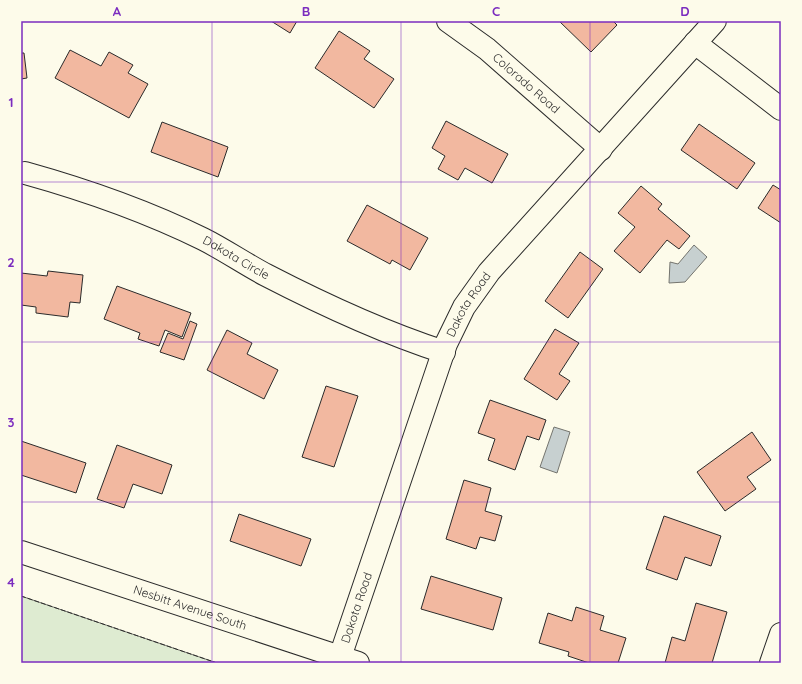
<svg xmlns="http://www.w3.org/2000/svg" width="802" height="684" font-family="Quicksand,sans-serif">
  <rect width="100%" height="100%" fill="#fdfbea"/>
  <path fill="#deebd1" stroke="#74746e" d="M 21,596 L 217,663 L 21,663 Z"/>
  <path fill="#c7d0d0" stroke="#74746e" d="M 694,245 L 707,257 L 685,282 L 669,283 L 670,262 L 678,264 Z
    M 554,427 L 570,432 L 557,473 L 540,467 Z"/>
  <path fill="#f2b8a0" stroke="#2b2b2b" d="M 271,21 L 297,21 L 290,33 Z
    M 559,21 L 613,21 L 617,25 L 591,52 Z
    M 339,31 L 370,51 L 364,59 L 394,79 L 374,108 L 315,68 Z
    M 70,50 L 101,66 L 109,52 L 133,65 L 128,73 L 148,84 L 129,118 L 55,78 Z
    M 21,53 L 24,53 L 27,78 L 21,79 Z
    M 446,121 L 508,154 L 492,183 L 465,168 L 458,180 L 438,169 L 445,156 L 432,148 Z
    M 162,122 L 228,147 L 218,177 L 151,152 Z
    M 699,124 L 755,163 L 737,189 L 681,150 Z
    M 773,185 L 781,190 L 781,223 L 758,208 Z
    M 641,186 L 662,204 L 658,209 L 690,236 L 679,249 L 667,240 L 640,273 L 614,251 L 635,227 L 618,213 Z
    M 367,205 L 428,238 L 410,270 L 392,260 L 390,264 L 347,241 Z
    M 580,252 L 603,269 L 568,318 L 545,301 Z
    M 48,271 L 83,275 L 80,303 L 70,302 L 68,317 L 36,313 L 36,307 L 21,305 L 21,273 L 47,276 Z
    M 117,286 L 191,313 L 182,337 L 165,330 L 159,346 L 138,339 L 140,333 L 104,319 Z
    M 190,321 L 197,324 L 184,360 L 160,352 L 168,333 L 183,339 Z
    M 555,329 L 579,343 L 559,374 L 570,381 L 557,400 L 524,379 Z
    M 227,330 L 252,343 L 247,354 L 278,370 L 264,399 L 207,370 Z
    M 326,386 L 358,396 L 334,467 L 302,457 Z
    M 490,400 L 546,420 L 539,440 L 527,436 L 515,470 L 488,460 L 495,439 L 478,433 Z
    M 752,432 L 771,460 L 747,477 L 756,489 L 725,511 L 697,472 Z
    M 21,441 L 86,463 L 76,493 L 21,475 Z
    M 117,445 L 172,465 L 162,494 L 133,484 L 124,508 L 97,499 Z
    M 464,480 L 491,488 L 485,511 L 502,516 L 495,541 L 480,537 L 476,549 L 446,539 Z
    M 239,514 L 311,539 L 301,566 L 230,541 Z
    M 664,516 L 721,536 L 711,566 L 685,557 L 677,580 L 646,569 Z
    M 431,576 L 502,598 L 493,630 L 421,609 Z
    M 696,603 L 727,612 L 712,663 L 665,663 L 672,637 L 685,641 Z
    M 576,607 L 604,616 L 600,630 L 626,638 L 618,663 L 589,663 L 568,656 L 569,652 L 539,643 L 548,613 L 572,621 Z"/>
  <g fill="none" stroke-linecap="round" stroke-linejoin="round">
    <g stroke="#2b2b2b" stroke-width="24">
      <g id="minor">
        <path id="s1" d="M 448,21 L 487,49 L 601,149"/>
        <path d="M 695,43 L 781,109"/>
        <path id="s2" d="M 25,173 C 86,190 146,211 203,239 C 225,250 245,264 266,275 C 324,305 382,332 444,352"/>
        <path id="s3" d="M 21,552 L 358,663"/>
        <path id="s4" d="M 340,657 L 446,344 L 464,307 L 489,272 L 715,21"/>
        <path d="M 771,663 L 781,634"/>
      </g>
    </g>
    <use href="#minor" stroke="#fdfbea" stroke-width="22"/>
    <path stroke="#2b2b2b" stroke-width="1" stroke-dasharray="5 2" stroke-linecap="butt" d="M 21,596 L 217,663"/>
  </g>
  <path fill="none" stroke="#7b2cbf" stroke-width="1" stroke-opacity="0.55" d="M 212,21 L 212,663M 401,21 L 401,663M 590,21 L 590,663M 21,182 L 781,182M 21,342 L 781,342M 21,502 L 781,502"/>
  <g text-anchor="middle" stroke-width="3" stroke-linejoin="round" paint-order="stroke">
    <g font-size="12" fill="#2b2b2b" stroke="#fdfbea">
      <text dy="4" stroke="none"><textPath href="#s1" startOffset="100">Colorado Road</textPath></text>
      <text dy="4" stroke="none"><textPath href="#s2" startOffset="228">Dakota Circle</textPath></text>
      <text dy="4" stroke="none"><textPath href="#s4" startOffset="376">Dakota Road</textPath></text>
      <text dy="4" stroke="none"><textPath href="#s4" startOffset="52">Dakota Road</textPath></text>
      <text dy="4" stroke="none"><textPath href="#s3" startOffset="178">Nesbitt Avenue South</textPath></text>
    </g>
  </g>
  <rect width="802" height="684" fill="none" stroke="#fdfbea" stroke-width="44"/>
  <rect x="22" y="22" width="758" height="640" fill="none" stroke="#7b2cbf" stroke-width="1.5"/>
  <g font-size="13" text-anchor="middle" font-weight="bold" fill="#7b2cbf">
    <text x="117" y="16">A</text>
    <text x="306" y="16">B</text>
    <text x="496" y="16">C</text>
    <text x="685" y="16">D</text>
    <text x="11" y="107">1</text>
    <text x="11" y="267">2</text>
    <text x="11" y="427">3</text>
    <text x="11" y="587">4</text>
  </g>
</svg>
